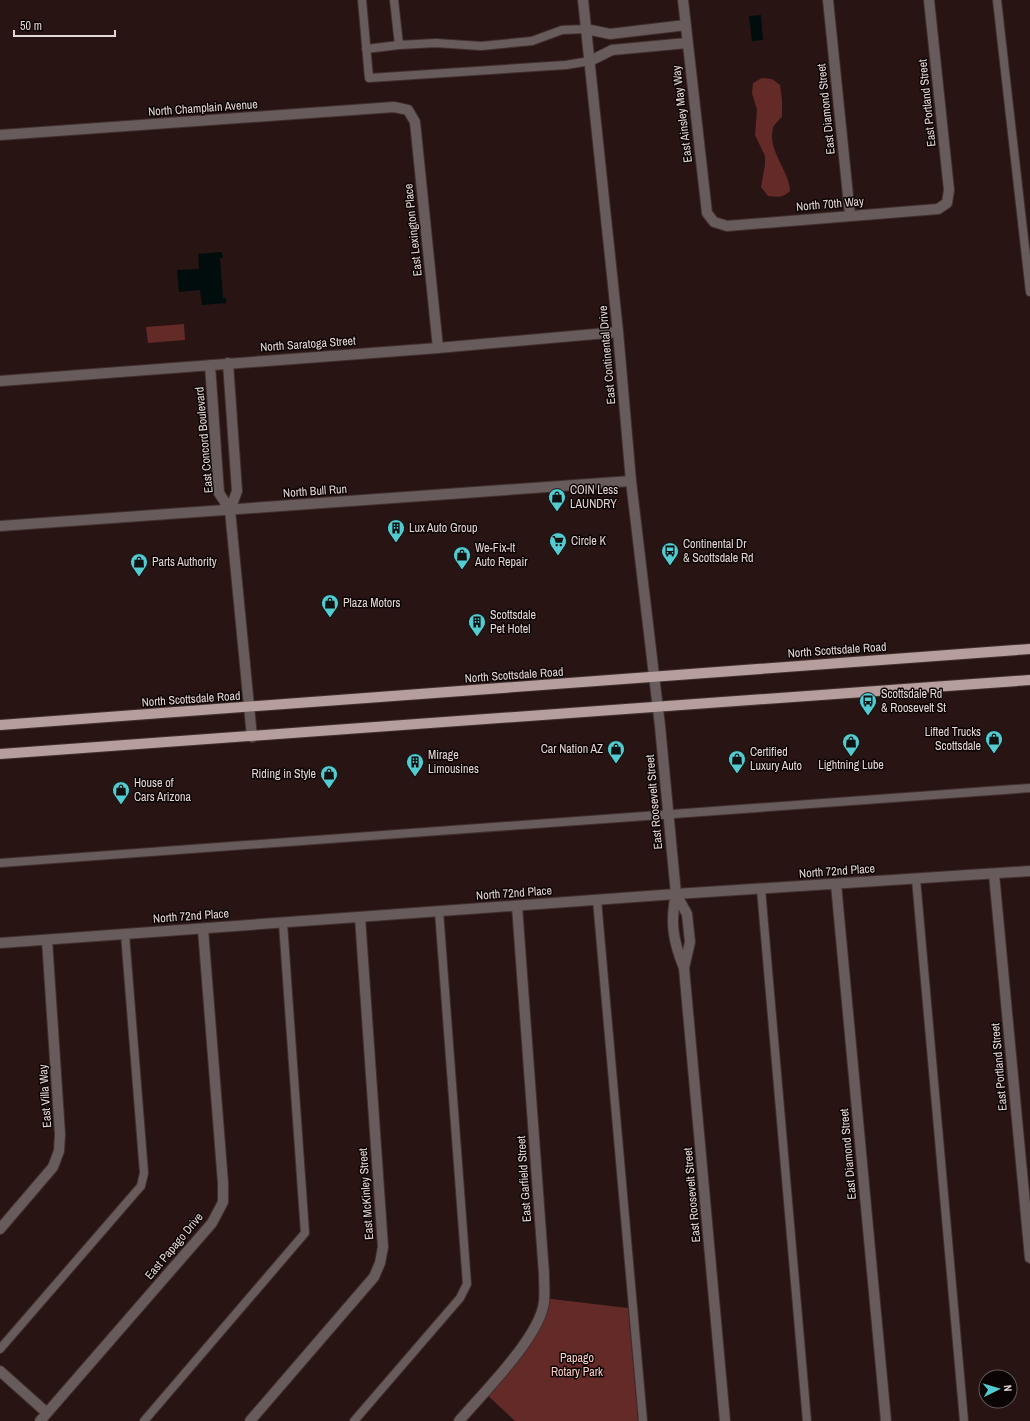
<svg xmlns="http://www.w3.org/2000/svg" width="1030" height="1421" font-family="'Archivo Narrow',sans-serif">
  <rect width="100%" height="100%" fill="#281513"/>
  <path fill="#642a27" d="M 762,78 L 772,79 L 780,85 L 782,100 L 782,116 C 780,120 774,124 773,128 C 767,151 789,169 790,191 C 783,198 777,197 768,196 L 761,187 L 765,165 L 765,156 L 755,135 L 757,110 L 752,93 L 753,83 Z
    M 184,324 L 185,340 L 148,343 L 146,327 Z
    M 543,1298 L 628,1308 L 638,1421 L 515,1421 L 484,1392 L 521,1350 Z"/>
  <path fill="#010d0d" d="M 761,15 L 763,40 L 752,41 L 749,16 Z
    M 222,252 L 223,258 L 220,258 L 223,298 L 226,298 L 226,303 L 202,305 L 200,290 L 179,292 L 177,270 L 199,269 L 198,254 Z"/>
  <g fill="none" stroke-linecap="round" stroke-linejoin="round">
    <g stroke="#42302e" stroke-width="10">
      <path id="service" d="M 362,0 L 369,78 L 566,65 L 590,61
        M 394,0 L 399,45 L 436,43 L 481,46 L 532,41 L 562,30 L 586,29
        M 997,0 L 1030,292
        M 366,49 L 399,45
        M 0,863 L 1030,788
        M 916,879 L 964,1421
        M 761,889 L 807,1421
        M 597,900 L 643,1421
        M 0,1349 L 141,1186 L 144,1173 L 125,934
        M 144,1421 L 305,1233 L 283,923
        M 354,1421 L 460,1298 L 467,1284 L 439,911"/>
    </g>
    <g stroke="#42302e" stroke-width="12">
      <path id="minor" d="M 683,0 L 707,213 L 714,222 L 727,226 L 938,209 L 947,203 L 949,190 L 929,0
        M 828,0 L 850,215
        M 586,29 L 610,34 L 686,25
        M 590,61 L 612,50 L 687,43
        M 0,135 L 394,107 L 408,110 L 415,122 L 438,348
        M 228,363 L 237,491 L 230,510 L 252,737
        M 210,365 L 219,493 L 230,510
        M 0,381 L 438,348 L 618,332
        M 0,526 L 631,481
        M 994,874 L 1030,1258
        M 836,884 L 886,1421
        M 0,943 L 676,894 L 1030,871
        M 0,1229 L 53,1167 L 59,1151 L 60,1134 L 47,940
        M 0,1371 L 47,1413
        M 40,1421 L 212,1223 L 223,1202 L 223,1183 L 203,929
        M 250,1421 L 374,1277 L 380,1263 L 383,1247 L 360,917
        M 459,1421 C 483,1393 540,1337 544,1302 C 545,1293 544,1283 544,1274 L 517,906"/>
    </g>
    <g stroke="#42302e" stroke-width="12">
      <path id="tertiary" d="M 583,0 L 618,332 L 631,481 L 660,726 L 676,894 C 670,922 673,941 684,968 L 725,1421
        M 676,894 L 687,914 L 690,942 L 684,968"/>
    </g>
    <g stroke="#42302e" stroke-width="12">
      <path id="primary" d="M 0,725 L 1030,649
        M 0,754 L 1030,680"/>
    </g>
    <use href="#service" stroke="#675c5b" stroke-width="8"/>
    <use href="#minor" stroke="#675c5b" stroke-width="10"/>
    <use href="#tertiary" stroke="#675c5b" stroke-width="10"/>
    <use href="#primary" stroke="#b59e9c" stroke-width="10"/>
  </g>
  <defs>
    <g id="shop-pin" transform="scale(0.9)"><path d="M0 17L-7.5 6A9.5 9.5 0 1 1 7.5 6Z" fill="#52ccd0" stroke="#0b0404"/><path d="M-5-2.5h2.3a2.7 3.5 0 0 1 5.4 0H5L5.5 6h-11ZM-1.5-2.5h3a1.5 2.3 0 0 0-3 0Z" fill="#111"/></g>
    <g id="building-pin" transform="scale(0.9)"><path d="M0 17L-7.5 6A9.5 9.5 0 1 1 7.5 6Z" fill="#52ccd0" stroke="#0b0404"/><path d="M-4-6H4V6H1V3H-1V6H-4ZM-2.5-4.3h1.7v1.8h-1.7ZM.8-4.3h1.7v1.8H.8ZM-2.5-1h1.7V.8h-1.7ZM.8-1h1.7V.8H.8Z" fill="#111"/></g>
    <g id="supermarket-pin" transform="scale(0.9)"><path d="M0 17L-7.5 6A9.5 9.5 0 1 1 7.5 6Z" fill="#52ccd0" stroke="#0b0404"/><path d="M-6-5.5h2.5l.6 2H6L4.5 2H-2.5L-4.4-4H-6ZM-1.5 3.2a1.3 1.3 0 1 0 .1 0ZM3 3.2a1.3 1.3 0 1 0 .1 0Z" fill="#111"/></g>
    <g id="bus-pin" transform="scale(0.9)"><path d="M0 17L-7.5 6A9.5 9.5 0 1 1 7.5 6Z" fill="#52ccd0" stroke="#0b0404"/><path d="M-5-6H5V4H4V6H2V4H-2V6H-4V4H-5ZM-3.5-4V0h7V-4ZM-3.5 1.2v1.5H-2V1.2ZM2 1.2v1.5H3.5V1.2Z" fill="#111"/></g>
  </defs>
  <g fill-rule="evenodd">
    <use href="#shop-pin" x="557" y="497"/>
    <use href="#building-pin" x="396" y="528"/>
    <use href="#supermarket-pin" x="558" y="541"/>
    <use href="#bus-pin" x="670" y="551"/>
    <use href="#shop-pin" x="462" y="555"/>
    <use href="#shop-pin" x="139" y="562"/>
    <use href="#shop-pin" x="330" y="603"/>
    <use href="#building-pin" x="477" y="622"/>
    <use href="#bus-pin" x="868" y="701"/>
    <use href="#shop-pin" x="994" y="739"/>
    <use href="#shop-pin" x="851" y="742"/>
    <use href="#shop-pin" x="616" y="749"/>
    <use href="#shop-pin" x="737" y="759"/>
    <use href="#building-pin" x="415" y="762"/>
    <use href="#shop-pin" x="329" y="774"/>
    <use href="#shop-pin" x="121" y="790"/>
  </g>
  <g text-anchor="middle" stroke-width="3" stroke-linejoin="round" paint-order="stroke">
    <g font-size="12" fill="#e4d6d4" stroke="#0b0404">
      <text transform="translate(927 103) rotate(-96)" y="4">East Portland Street</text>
      <text transform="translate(203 108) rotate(-4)" y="4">North Champlain Avenue</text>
      <text transform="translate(826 109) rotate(-96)" y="4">East Diamond Street</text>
      <text transform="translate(682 114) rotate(-97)" y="4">East Ainsley May Way</text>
      <text transform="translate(830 204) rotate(-5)" y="4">North 70th Way</text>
      <text transform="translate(413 230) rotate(-96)" y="4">East Lexington Place</text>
      <text transform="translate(308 344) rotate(-4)" y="4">North Saratoga Street</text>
      <text transform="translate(607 355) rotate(-95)" y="4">East Continental Drive</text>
      <text transform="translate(204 440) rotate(-95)" y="4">East Concord Boulevard</text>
      <text transform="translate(315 491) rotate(-4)" y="4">North Bull Run</text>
      <text transform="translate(837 650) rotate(-4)" y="4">North Scottsdale Road</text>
      <text transform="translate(514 675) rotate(-4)" y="4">North Scottsdale Road</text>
      <text transform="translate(191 699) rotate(-4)" y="4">North Scottsdale Road</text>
      <text transform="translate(654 802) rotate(-95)" y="4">East Roosevelt Street</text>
      <text transform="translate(837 871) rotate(-4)" y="4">North 72nd Place</text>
      <text transform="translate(514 893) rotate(-4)" y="4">North 72nd Place</text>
      <text transform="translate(191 916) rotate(-4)" y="4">North 72nd Place</text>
      <text transform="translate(999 1067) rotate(-95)" y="4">East Portland Street</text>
      <text transform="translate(45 1096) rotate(-94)" y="4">East Villa Way</text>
      <text transform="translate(848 1154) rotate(-95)" y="4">East Diamond Street</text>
      <text transform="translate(524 1179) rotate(-94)" y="4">East Garfield Street</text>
      <text transform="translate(366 1194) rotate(-94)" y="4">East McKinley Street</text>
      <text transform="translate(692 1195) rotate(-95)" y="4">East Roosevelt Street</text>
      <text transform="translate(174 1246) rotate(-50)" y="4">East Papago Drive</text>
    </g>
    <g font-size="12" fill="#e4d6d4" stroke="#0b0404" text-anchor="start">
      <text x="570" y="494">COIN Less<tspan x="570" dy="14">LAUNDRY</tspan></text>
      <text x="409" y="532">Lux Auto Group</text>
      <text x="571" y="545">Circle K</text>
      <text x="683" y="548">Continental Dr<tspan x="683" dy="14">&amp; Scottsdale Rd</tspan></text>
      <text x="475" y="552">We-Fix-It<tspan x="475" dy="14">Auto Repair</tspan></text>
      <text x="152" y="566">Parts Authority</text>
      <text x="343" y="607">Plaza Motors</text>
      <text x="490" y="619">Scottsdale<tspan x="490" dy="14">Pet Hotel</tspan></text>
      <text x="881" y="698">Scottsdale Rd<tspan x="881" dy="14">&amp; Roosevelt St</tspan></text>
      <text x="981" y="736" text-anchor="end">Lifted Trucks<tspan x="981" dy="14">Scottsdale</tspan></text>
      <text x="603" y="753" text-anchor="end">Car Nation AZ</text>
      <text x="750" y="756">Certified<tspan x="750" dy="14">Luxury Auto</tspan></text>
      <text x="428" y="759">Mirage<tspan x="428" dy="14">Limousines</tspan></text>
      <text x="851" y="769" text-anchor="middle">Lightning Lube</text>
      <text x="316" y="778" text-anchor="end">Riding in Style</text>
      <text x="134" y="787">House of<tspan x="134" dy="14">Cars Arizona</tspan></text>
    </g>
    <g font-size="12" fill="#fecec9" stroke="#0b0404">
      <text x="577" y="1362">Papago<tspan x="577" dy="14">Rotary Park</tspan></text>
    </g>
  </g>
  <g transform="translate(998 1389) rotate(85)"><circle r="19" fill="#0b0404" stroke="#625857"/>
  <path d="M0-3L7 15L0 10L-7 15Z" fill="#52ccd0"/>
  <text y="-6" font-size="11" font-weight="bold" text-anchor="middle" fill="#e4d6d4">N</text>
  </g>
  <path d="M14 30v6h101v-6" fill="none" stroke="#e4d6d4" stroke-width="2"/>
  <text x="20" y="30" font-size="12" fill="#e4d6d4" stroke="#0b0404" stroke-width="3" paint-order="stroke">50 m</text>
</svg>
